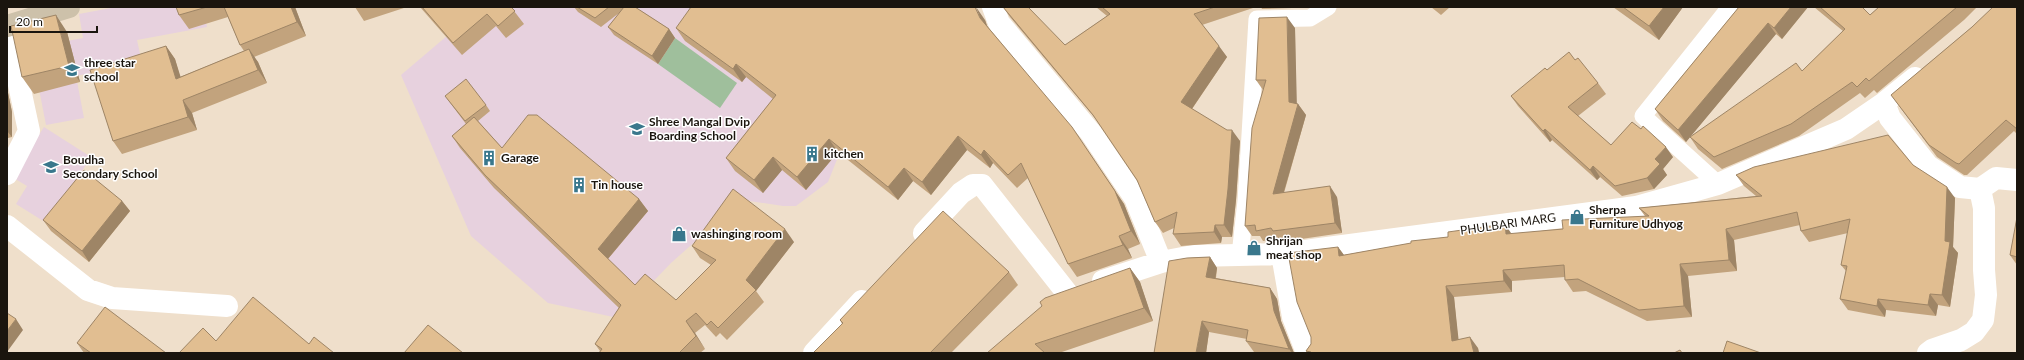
<svg xmlns="http://www.w3.org/2000/svg" width="2024" height="360" font-family="Lato,sans-serif">
  <rect width="100%" height="100%" fill="#efdfcb"/>
  <path fill="#e7d1de" d="M 116,7 L 203,7 L 207,27 L 137,40 L 142,63 L 76,76 L 84,118 L 46,125 L 31,48 L 83,38 L 79,14 Z
    M 481,7 L 937,7 L 876,62 L 828,182 L 796,206 L 783,206 L 730,198 L 726,214 L 671,263 L 618,318 L 548,303 L 471,236 L 401,75 Z
    M 44,127 L 91,157 L 48,224 L 16,204 L 27,186 L 12,177 Z"/>
  <path fill="#9fbf9c" d="M 675,38 L 737,83 L 720,108 L 658,64 Z"/>
  <g fill="none" stroke-linecap="round" stroke-linejoin="round">
    <path stroke="#fff" stroke-width="17" d="M 1718,184 L 1643,116 L 1730,7
      M 1240,255 L 1246,201 L 1257,19 L 1310,18 L 1328,7"/>
    <path stroke="#fff" stroke-width="22" d="M 993,7 L 999,23 L 1091,133 L 1135,198 L 1161,262
      M 7,29 L 29,131 L 7,174
      M 1884,103 L 1890,118 L 1928,166 L 1960,187 L 1980,189 L 1984,208 L 1984,270 L 1986,295 L 1983,320 L 1974,332 L 1961,340 L 1932,350 L 1928,353
      M 1980,189 L 1996,178 L 2017,180
      M 7,226 L 88,290 L 112,298 L 227,306
      M 924,233 L 961,193 L 973,185 L 982,185 L 1067,293
      M 1282,254 L 1293,317 L 1307,353
      M 1103,281 L 1161,262 L 1193,256 L 1282,254 L 1636,207 L 1718,184 L 1846,129 L 1884,103 L 1915,78
      M 814,353 L 862,301"/>
    <path stroke="#cdc1aa" stroke-width="22" d="M 7,26 L 69,7"/>
  </g>
  <path fill="#c2a37d" d="M 176,7 L 295,7 L 306,36 L 254,57 L 258,62 L 267,83 L 192,113 L 197,130 L 122,154 L 113,141 L 166,46 L 175,59 L 180,77 L 244,51 L 240,45 L 228,17 L 189,29 L 179,15 Z
    M 355,7 L 407,7 L 364,21 Z
    M 420,7 L 511,7 L 524,24 L 506,38 L 496,26 L 462,55 Z
    M 574,7 L 635,7 L 669,29 L 675,38 L 658,64 L 614,35 L 608,27 L 619,13 L 601,27 L 578,12 Z
    M 1003,7 L 1065,45 L 1107,16 L 1096,7 L 1256,7 L 1202,25 L 1227,57 L 1192,109 L 1240,141 L 1236,200 L 1232,237 L 1222,237 L 1221,243 L 1181,246 L 1173,234 L 1174,228 L 1163,233 L 1155,222 L 1137,180 L 1100,124 L 1010,17 Z
    M 1261,7 L 1292,7 L 1292,8 L 1262,9 Z
    M 1431,7 L 1450,7 L 1441,15 Z
    M 1613,7 L 1683,7 L 1659,40 Z
    M 1739,7 L 1808,7 L 1782,39 L 1776,34 L 1690,137 L 1802,71 L 1843,31 L 1814,7 L 1862,7 L 1870,15 L 1879,7 L 1977,7 L 1964,20 L 1877,93 L 1874,90 L 1865,98 L 1860,93 L 1799,136 L 1722,169 L 1698,149 L 1690,137 L 1686,142 L 1663,121 L 1655,109 Z
    M 2017,7 L 2017,134 L 2014,131 L 1967,175 L 1964,175 L 1937,157 L 1891,95 L 1972,27 Z
    M 985,20 L 987,26 L 1081,141 L 1124,204 L 1140,244 L 1128,249 L 1132,258 L 1077,277 L 1068,264 L 1028,178 L 1017,188 L 993,163 L 990,168 L 967,150 L 931,195 L 913,181 L 898,200 L 838,152 L 806,190 L 782,170 L 763,193 L 735,171 L 726,158 L 773,99 L 746,77 L 742,82 L 685,41 L 676,28 Z
    M 1295,28 L 1296,104 L 1298,104 L 1306,115 L 1284,193 L 1337,197 L 1342,233 L 1281,242 L 1279,239 L 1263,241 L 1260,236 L 1252,236 L 1245,226 L 1263,90 L 1256,80 Z
    M 67,32 L 80,82 L 34,94 L 22,77 Z
    M 1575,60 L 1598,83 L 1606,94 L 1578,116 L 1611,145 L 1673,157 L 1663,169 L 1667,175 L 1654,189 L 1622,196 L 1600,177 L 1597,180 L 1552,140 L 1550,142 L 1518,106 L 1511,96 L 1547,70 Z
    M 7,88 L 12,112 L 12,137 L 8,138 L 7,141 Z
    M 445,96 L 486,105 L 490,111 L 478,121 L 502,148 L 639,199 L 648,211 L 608,259 L 635,285 L 676,300 L 711,265 L 700,258 L 692,246 L 794,242 L 756,291 L 764,302 L 727,340 L 720,333 L 716,337 L 705,325 L 695,333 L 705,349 L 700,353 L 599,353 L 600,351 L 595,344 L 619,308 L 494,188 L 460,148 L 452,136 L 466,124 Z
    M 1913,165 L 1955,198 L 1953,247 L 1958,253 L 1950,307 L 1938,305 L 1936,316 L 1886,310 L 1885,317 L 1848,310 L 1840,299 L 1846,271 L 1841,265 L 1848,233 L 1809,242 L 1801,231 L 1800,225 L 1734,240 L 1737,271 L 1688,276 L 1692,317 L 1647,321 L 1586,291 L 1573,292 L 1565,280 L 1565,277 L 1512,281 L 1512,292 L 1454,297 L 1458,340 L 1478,348 L 1479,353 L 1307,353 L 1306,351 L 1311,344 L 1338,247 L 1344,255 L 1448,237 L 1511,234 L 1563,229 L 1645,216 L 1639,208 L 1756,196 L 1744,186 L 1736,175 Z
    M 122,201 L 130,211 L 89,262 L 51,231 L 43,220 Z
    M 2017,217 L 2017,265 L 2010,255 Z
    M 1210,257 L 1217,268 L 1216,278 L 1270,288 L 1277,299 L 1281,321 L 1294,353 L 1260,353 L 1254,352 L 1246,341 L 1247,339 L 1209,332 L 1206,353 L 1187,258 Z
    M 1130,268 L 1140,282 L 1153,321 L 1059,353 L 987,353 Z
    M 1009,272 L 1018,285 L 951,353 L 813,353 L 842,324 L 840,320 Z
    M 77,343 L 166,353 L 84,353 Z"/>
  <path fill="#9e8566" d="M 291,7 L 295,7 L 306,36 L 297,22 Z
    M 976,7 L 985,20 L 989,31 L 980,18 Z
    M 1664,7 L 1683,7 L 1659,40 L 1649,26 Z
    M 1791,7 L 1808,7 L 1782,39 L 1774,28 Z
    M 56,15 L 67,32 L 80,82 L 69,66 Z
    M 1287,17 L 1295,28 L 1297,109 L 1298,104 L 1306,115 L 1280,205 L 1273,194 L 1289,102 Z
    M 1768,23 L 1776,34 L 1686,142 L 1678,130 Z
    M 669,29 L 675,38 L 658,64 L 652,56 Z
    M 166,46 L 175,59 L 185,91 L 176,79 Z
    M 1219,46 L 1227,57 L 1189,113 L 1181,102 Z
    M 249,49 L 258,62 L 267,83 L 258,70 Z
    M 736,64 L 746,77 L 742,82 L 733,69 Z
    M 7,88 L 12,112 L 12,137 L 7,131 Z
    M 183,100 L 192,113 L 197,130 L 188,117 Z
    M 1545,129 L 1552,140 L 1550,142 L 1543,131 Z
    M 1232,130 L 1240,141 L 1236,200 L 1232,237 L 1224,225 Z
    M 958,136 L 967,150 L 931,195 L 922,182 Z
    M 829,139 L 838,152 L 806,190 L 797,177 Z
    M 1081,141 L 1124,204 L 1140,244 L 1131,231 Z
    M 1666,147 L 1673,157 L 1663,169 L 1667,175 L 1654,189 L 1647,178 L 1655,159 Z
    M 984,150 L 993,163 L 990,168 L 981,155 Z
    M 773,157 L 782,170 L 763,193 L 754,180 Z
    M 1593,166 L 1600,177 L 1597,180 L 1590,170 Z
    M 904,168 L 913,181 L 898,200 L 888,187 Z
    M 1330,186 L 1337,197 L 1342,233 L 1335,223 Z
    M 1947,187 L 1955,198 L 1953,247 L 1958,253 L 1950,307 L 1942,295 Z
    M 639,199 L 648,211 L 606,261 L 598,249 Z
    M 122,201 L 130,211 L 89,262 L 82,251 Z
    M 1505,224 L 1513,236 L 1506,234 Z
    M 1215,225 L 1222,237 L 1221,243 L 1214,232 Z
    M 785,229 L 794,242 L 756,291 L 746,280 Z
    M 1726,229 L 1734,240 L 1737,271 L 1729,260 Z
    M 1119,236 L 1128,249 L 1132,258 L 1123,245 Z
    M 1338,247 L 1346,258 L 1339,256 Z
    M 1210,257 L 1217,268 L 1214,287 L 1206,277 Z
    M 1680,264 L 1688,276 L 1692,317 L 1684,306 Z
    M 1130,268 L 1140,282 L 1153,321 L 1144,308 Z
    M 1503,270 L 1512,281 L 1512,292 L 1504,281 Z
    M 1446,286 L 1454,297 L 1460,353 L 1452,341 Z
    M 1270,288 L 1277,299 L 1281,321 L 1294,353 L 1292,353 L 1289,349 L 1274,311 Z
    M 1930,294 L 1938,305 L 1936,316 L 1928,305 Z
    M 1878,299 L 1886,310 L 1885,317 L 1877,306 Z
    M 16,319 L 23,330 L 7,352 L 7,331 Z
    M 686,321 L 695,333 L 705,349 L 696,336 Z
    M 1202,321 L 1209,332 L 1206,353 L 1196,353 Z
    M 1470,337 L 1478,348 L 1479,353 L 1474,353 Z"/>
  <path fill="#e1be91" stroke="#9e8566" d="M 176,7 L 207,7 L 179,15 Z
    M 224,7 L 291,7 L 297,22 L 240,45 Z
    M 422,7 L 511,7 L 515,11 L 498,26 L 487,14 L 453,43 Z
    M 577,7 L 609,7 L 595,18 Z
    M 624,7 L 635,7 L 669,29 L 652,56 L 608,27 Z
    M 691,7 L 975,7 L 980,18 L 1072,127 L 1115,191 L 1131,231 L 1119,236 L 1123,245 L 1068,264 L 1021,163 L 1008,175 L 984,150 L 981,155 L 958,136 L 922,182 L 904,168 L 888,187 L 829,139 L 797,177 L 773,157 L 754,180 L 726,158 L 776,95 L 736,64 L 733,69 L 676,28 Z
    M 1003,7 L 1028,7 L 1065,45 L 1110,14 L 1102,7 L 1215,7 L 1194,14 L 1219,46 L 1181,102 L 1227,130 L 1232,130 L 1228,189 L 1224,225 L 1215,225 L 1214,232 L 1173,234 L 1177,212 L 1155,222 L 1137,180 L 1093,115 Z
    M 1623,7 L 1664,7 L 1649,26 Z
    M 1739,7 L 1791,7 L 1774,28 L 1768,23 L 1678,130 L 1655,109 Z
    M 1820,7 L 1862,7 L 1870,15 L 1879,7 L 1957,7 L 1869,81 L 1866,78 L 1857,87 L 1852,82 L 1791,124 L 1714,157 L 1690,137 L 1796,63 L 1802,71 L 1845,29 Z
    M 1993,7 L 2017,7 L 2017,129 L 2006,120 L 1959,164 L 1956,163 L 1929,145 L 1891,95 L 1972,27 Z
    M 56,15 L 69,66 L 22,77 L 11,26 Z
    M 1287,17 L 1289,102 L 1298,104 L 1273,194 L 1330,186 L 1335,223 L 1273,231 L 1271,228 L 1256,231 L 1255,225 L 1245,226 L 1252,128 L 1266,80 L 1256,80 L 1259,18 Z
    M 166,46 L 176,79 L 249,49 L 258,70 L 183,100 L 188,117 L 113,141 L 90,70 Z
    M 1569,52 L 1575,60 L 1578,58 L 1598,83 L 1568,107 L 1611,145 L 1632,122 L 1641,129 L 1643,126 L 1666,147 L 1655,159 L 1660,164 L 1647,178 L 1615,186 L 1593,166 L 1590,170 L 1545,129 L 1543,131 L 1511,96 L 1545,68 L 1547,70 Z
    M 466,79 L 486,105 L 465,121 L 445,96 Z
    M 528,115 L 537,115 L 639,199 L 598,249 L 635,285 L 645,274 L 676,300 L 716,260 L 692,246 L 733,189 L 785,229 L 746,280 L 756,290 L 718,328 L 711,321 L 707,325 L 696,313 L 686,321 L 696,336 L 679,353 L 599,353 L 602,349 L 595,344 L 621,305 L 485,175 L 452,136 L 474,117 L 502,148 Z
    M 1888,135 L 1913,165 L 1947,187 L 1945,241 L 1950,242 L 1942,295 L 1930,294 L 1928,305 L 1878,299 L 1877,306 L 1840,299 L 1847,266 L 1841,265 L 1850,219 L 1801,231 L 1797,212 L 1726,229 L 1729,260 L 1680,264 L 1684,306 L 1639,310 L 1578,279 L 1565,280 L 1564,265 L 1503,270 L 1504,281 L 1446,286 L 1452,341 L 1470,337 L 1474,353 L 1311,353 L 1311,352 L 1306,351 L 1311,344 L 1311,337 L 1297,302 L 1288,253 L 1338,247 L 1339,256 L 1411,243 L 1411,241 L 1448,237 L 1448,232 L 1505,224 L 1506,234 L 1563,229 L 1562,220 L 1649,216 L 1639,208 L 1762,196 L 1736,175 L 1754,167 Z
    M 84,170 L 122,201 L 82,251 L 43,220 Z
    M 943,211 L 1009,272 L 930,353 L 813,353 L 843,323 L 840,320 Z
    M 2017,217 L 2017,257 L 2010,255 Z
    M 1210,257 L 1206,277 L 1270,288 L 1274,311 L 1289,349 L 1246,341 L 1248,330 L 1202,321 L 1196,353 L 1154,353 L 1169,261 L 1187,258 Z
    M 1130,268 L 1144,308 L 1035,344 L 1045,353 L 987,353 L 1042,306 L 1040,302 L 1045,298 Z
    M 253,297 L 309,344 L 314,337 L 334,353 L 179,353 L 203,328 L 216,341 Z
    M 105,307 L 166,353 L 91,353 L 77,343 Z
    M 7,313 L 16,319 L 7,331 Z
    M 428,325 L 463,353 L 404,353 Z
    M 1727,341 L 1761,353 L 1723,353 Z
    M 1680,350 L 1682,353 L 1674,353 Z"/>
  <defs>
    <g id="school-bare" transform="scale(1.2)"><path d="M0-5L7-2L0 1L-7-2ZM-4 1L0 2.5L4 1V4Q0 6-4 4Z" fill="#39778c" stroke="#fff" stroke-width="2.5" paint-order="stroke"/></g>
    <g id="building-bare" transform="scale(1.2)"><path d="M-4-6H4V6H1V3H-1V6H-4ZM-2.5-4.3h1.7v1.8h-1.7ZM.8-4.3h1.7v1.8H.8ZM-2.5-1h1.7V.8h-1.7ZM.8-1h1.7V.8H.8Z" fill="#39778c" stroke="#fff" stroke-width="2.5" paint-order="stroke"/></g>
    <g id="shop-bare" transform="scale(1.2)"><path d="M-5-2.5h2.3a2.7 3.5 0 0 1 5.4 0H5L5.5 6h-11ZM-1.5-2.5h3a1.5 2.3 0 0 0-3 0Z" fill="#39778c" stroke="#fff" stroke-width="2.5" paint-order="stroke"/></g>
  </defs>
  <g fill-rule="evenodd">
    <use href="#school-bare" x="72" y="70"/>
    <use href="#school-bare" x="637" y="129"/>
    <use href="#building-bare" x="812" y="154"/>
    <use href="#building-bare" x="489" y="158"/>
    <use href="#school-bare" x="51" y="167"/>
    <use href="#building-bare" x="579" y="185"/>
    <use href="#shop-bare" x="1577" y="217"/>
    <use href="#shop-bare" x="679" y="234"/>
    <use href="#shop-bare" x="1254" y="248"/>
  </g>
  <g text-anchor="middle" stroke-width="3" stroke-linejoin="round" paint-order="stroke">
    <g font-size="12" font-weight="bold" fill="#1a150e" stroke="#fff" text-anchor="start">
      <text x="84" y="67">three star<tspan x="84" dy="14">school</tspan></text>
      <text x="649" y="126">Shree Mangal Dvip<tspan x="649" dy="14">Boarding School</tspan></text>
      <text x="824" y="158">kitchen</text>
      <text x="501" y="162">Garage</text>
      <text x="63" y="164">Boudha<tspan x="63" dy="14">Secondary School</tspan></text>
      <text x="591" y="189">Tin house</text>
      <text x="1589" y="214">Sherpa<tspan x="1589" dy="14">Furniture Udhyog</tspan></text>
      <text x="691" y="238">washinging room</text>
      <text x="1266" y="245">Shrijan<tspan x="1266" dy="14">meat shop</tspan></text>
    </g>
    <g font-size="12" fill="#1a150e" stroke="#fff">
      <text transform="translate(1508 224) rotate(-8)" y="4">PHULBARI MARG</text>
    </g>
  </g>
  <rect width="2024" height="360" fill="none" stroke="#1a150e" stroke-width="16"/>
  <path d="M10 26v6h87v-6" fill="none" stroke="#1a150e" stroke-width="2"/>
  <text x="16" y="26" font-size="12" fill="#1a150e" stroke="#ffffff" stroke-width="3" paint-order="stroke">20 m</text>
</svg>
